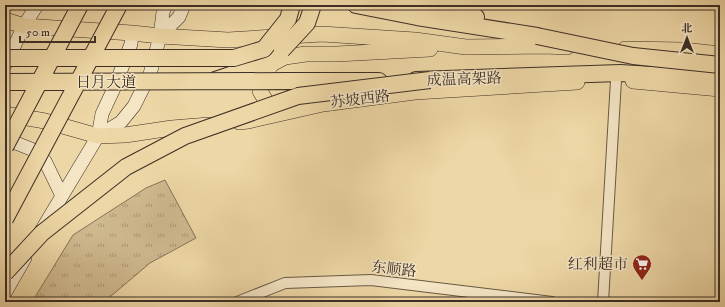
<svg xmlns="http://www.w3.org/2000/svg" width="725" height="307" font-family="'IM FELL DW Pica','Noto Serif SC',serif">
  <defs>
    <pattern id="park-tufts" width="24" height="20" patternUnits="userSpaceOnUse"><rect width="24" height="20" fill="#d0ba90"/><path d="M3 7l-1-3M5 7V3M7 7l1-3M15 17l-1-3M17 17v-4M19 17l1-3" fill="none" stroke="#aa9875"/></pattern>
  </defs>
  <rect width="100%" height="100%" fill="#eed7a6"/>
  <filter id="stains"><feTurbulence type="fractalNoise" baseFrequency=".005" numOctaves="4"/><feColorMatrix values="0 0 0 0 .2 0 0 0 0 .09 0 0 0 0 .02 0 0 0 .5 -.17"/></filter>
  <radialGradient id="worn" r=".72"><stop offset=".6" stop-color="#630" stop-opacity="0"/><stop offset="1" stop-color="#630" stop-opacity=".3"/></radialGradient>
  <path fill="url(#park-tufts)" stroke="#86745a" d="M 165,180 L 196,238 L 150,263 L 104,302 L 32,302 L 73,235 L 146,188 Z"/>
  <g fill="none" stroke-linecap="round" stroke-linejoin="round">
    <g stroke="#685845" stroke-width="12">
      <path id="minor" d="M 237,302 L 285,283 L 371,280 L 552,302
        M 603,302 L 616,80"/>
    </g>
    <g stroke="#3c2e25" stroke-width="14">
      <path id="secondary" d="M 160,36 L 179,17 L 184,5
        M 5,65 L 24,26 L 37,5
        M 98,136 L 121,122 L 134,106 L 150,74 L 160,36 L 163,12 L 166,5
        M 5,140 L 11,141 L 31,149 L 45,161 L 62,196
        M 41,231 L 98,136 L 102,114 L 115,86 L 131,44 L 132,33
        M 5,293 L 25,258"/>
    </g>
    <g stroke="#3c2e25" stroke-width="16">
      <path id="primary" d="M 5,20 L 24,26 L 132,33 L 160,36 L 228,40 L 322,34 L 415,40 L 466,47 L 545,46 L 567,47
        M 625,49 L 683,50 L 720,54
        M 633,81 L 720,89
        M 281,111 L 267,103 L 260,91 L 260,81 L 272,64 L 285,57 L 306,54 L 337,54 L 430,49
        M 5,114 L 45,121 L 98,136 L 125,135 L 172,128 L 209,125
        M 239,122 L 248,121 L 323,104 L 415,92 L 577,82"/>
    </g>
    <g stroke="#3c2e25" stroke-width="18">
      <path id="trunk" d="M 356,5 L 417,17 L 537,36
        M 428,5 L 476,17
        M 215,80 L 266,63 L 282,50
        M 416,80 L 620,73 L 720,79
        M 291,81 L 379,81"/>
    </g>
    <use href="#minor" stroke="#f4e5c5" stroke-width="10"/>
    <use href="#secondary" stroke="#f4e5c5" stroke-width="13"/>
    <use href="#primary" stroke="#eed7a6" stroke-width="15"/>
    <use href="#trunk" stroke="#eed7a6" stroke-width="16"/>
    <g stroke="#3c2e25" stroke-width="18" stroke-linecap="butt">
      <path id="trunk-bridge" d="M 537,36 L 633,56 L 720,65
        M 282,50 L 307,23 L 313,5
        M 5,58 L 234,58 L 264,49 L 288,19 L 292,5
        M 5,82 L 291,81
        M 5,147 L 80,5
        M 5,219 L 119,5
        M 5,273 L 42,233 L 126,167 L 185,136 L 298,96 L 430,80"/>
    </g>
    <use href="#trunk-bridge" stroke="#eed7a6" stroke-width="16"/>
  </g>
  <defs>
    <g id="supermarket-pin" transform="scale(1)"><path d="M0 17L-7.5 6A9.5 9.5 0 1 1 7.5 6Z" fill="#8f2418" stroke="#f4e5c5"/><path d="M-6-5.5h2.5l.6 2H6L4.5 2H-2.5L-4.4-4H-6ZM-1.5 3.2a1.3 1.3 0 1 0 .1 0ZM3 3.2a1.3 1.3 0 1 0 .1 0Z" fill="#fff"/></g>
  </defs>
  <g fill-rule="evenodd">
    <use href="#supermarket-pin" x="642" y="264"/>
  </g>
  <g text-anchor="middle" stroke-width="3" stroke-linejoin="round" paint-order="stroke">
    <g font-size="15" fill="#3c2e25" stroke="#f4e5c5">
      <text transform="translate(464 79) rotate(-2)" y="5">成温高架路</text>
      <text x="106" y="87">日月大道</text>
      <text transform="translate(360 99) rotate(-7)" y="5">苏坡西路</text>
      <text transform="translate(394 269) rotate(6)" y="5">东顺路</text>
    </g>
    <g font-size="15" fill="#3c2e25" stroke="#f4e5c5" text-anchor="end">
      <text x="628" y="269">红利超市</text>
    </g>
  </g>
  <rect width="725" height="307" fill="none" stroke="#eed7a6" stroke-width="20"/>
  <rect x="6" y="6" width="713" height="295" fill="none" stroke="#3c2e25" stroke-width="2"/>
  <rect x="10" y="10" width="705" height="287" fill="none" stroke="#3c2e25"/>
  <g transform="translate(687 38)" stroke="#f4e5c5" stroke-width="3" paint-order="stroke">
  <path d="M0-3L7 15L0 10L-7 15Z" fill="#3c2e25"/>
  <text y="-6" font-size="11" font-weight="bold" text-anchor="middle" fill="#3c2e25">北</text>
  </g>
  <path d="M20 36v6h75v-6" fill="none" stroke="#3c2e25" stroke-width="2"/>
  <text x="26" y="36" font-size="12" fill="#3c2e25" stroke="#f4e5c5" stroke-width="3" paint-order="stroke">50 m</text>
  <rect width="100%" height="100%" filter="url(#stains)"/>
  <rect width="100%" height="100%" fill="url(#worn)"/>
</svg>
